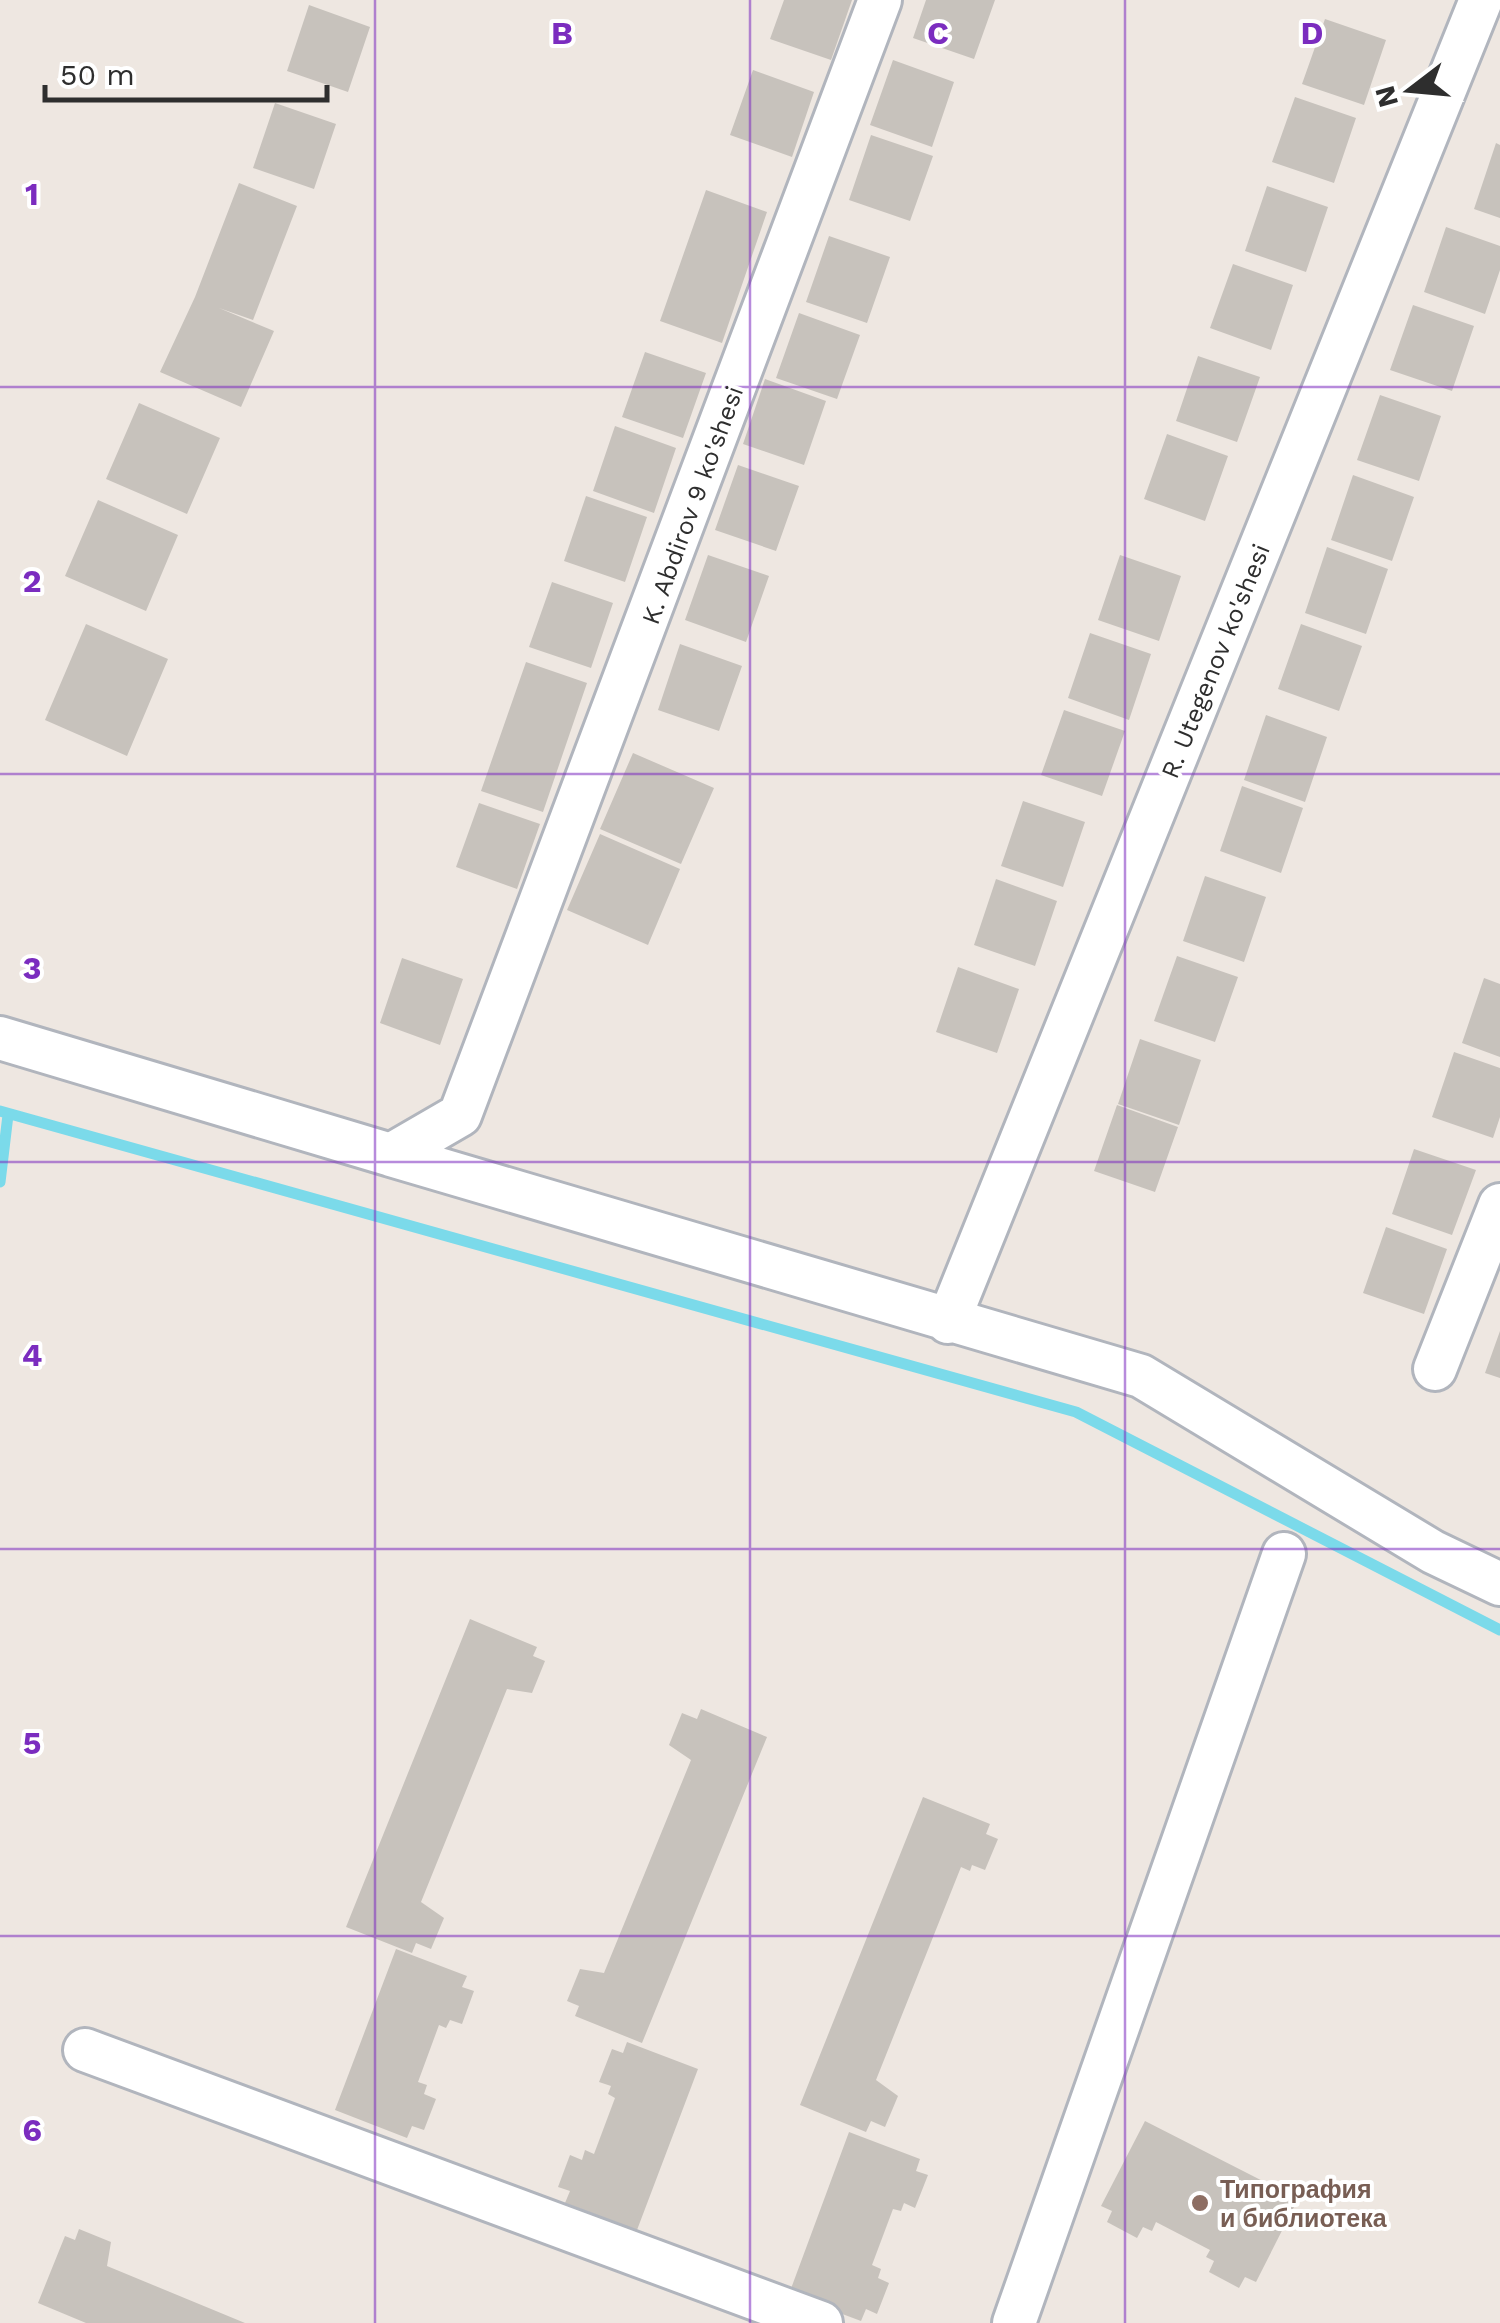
<svg xmlns="http://www.w3.org/2000/svg" width="1500" height="2323" font-family="'Work Sans',sans-serif">
  <rect width="100%" height="100%" fill="#eee7e1"/>
  <g fill="none" stroke-linecap="round" stroke-linejoin="round">
    <path stroke="#7bdaea" stroke-width="11" d="M 0,1111 L 1076,1412 L 1500,1630
      M 0,1182 L 8,1115"/>
  </g>
  <path fill="#c7c2bc" d="M 784,0 L 852,0 L 831,60 L 770,39 Z
    M 926,0 L 995,0 L 974,59 L 913,38 Z
    M 309,5 L 370,27 L 348,92 L 287,71 Z
    M 1325,19 L 1386,40 L 1364,105 L 1302,84 Z
    M 893,60 L 954,82 L 932,147 L 870,125 Z
    M 753,70 L 814,92 L 792,157 L 730,135 Z
    M 1295,97 L 1356,118 L 1334,183 L 1272,162 Z
    M 275,103 L 336,124 L 314,189 L 253,168 Z
    M 871,135 L 933,156 L 910,221 L 849,200 Z
    M 1496,143 L 1500,145 L 1500,218 L 1474,209 Z
    M 239,183 L 297,206 L 253,320 L 219,308 L 274,331 L 241,407 L 160,372 L 195,297 Z
    M 1267,186 L 1328,207 L 1306,272 L 1245,251 Z
    M 706,190 L 767,212 L 722,343 L 660,321 Z
    M 1446,227 L 1500,246 L 1500,270 L 1485,314 L 1424,292 Z
    M 829,236 L 890,257 L 867,323 L 806,302 Z
    M 1233,264 L 1293,285 L 1271,350 L 1210,328 Z
    M 1413,305 L 1474,326 L 1452,391 L 1390,370 Z
    M 799,313 L 860,335 L 837,399 L 776,378 Z
    M 645,352 L 706,373 L 683,438 L 622,417 Z
    M 1198,356 L 1260,377 L 1237,442 L 1176,421 Z
    M 765,379 L 826,401 L 804,465 L 743,444 Z
    M 1380,395 L 1441,416 L 1419,481 L 1357,460 Z
    M 139,403 L 220,438 L 187,514 L 106,479 Z
    M 615,426 L 676,448 L 654,513 L 593,491 Z
    M 1167,434 L 1228,456 L 1205,521 L 1144,499 Z
    M 738,465 L 799,486 L 776,551 L 715,530 Z
    M 1353,475 L 1414,497 L 1392,561 L 1331,540 Z
    M 586,496 L 647,517 L 625,582 L 564,561 Z
    M 98,500 L 178,535 L 146,611 L 65,576 Z
    M 1327,547 L 1388,569 L 1366,634 L 1305,613 Z
    M 708,555 L 769,576 L 746,642 L 685,620 Z
    M 1120,555 L 1181,576 L 1159,641 L 1098,620 Z
    M 552,582 L 613,603 L 591,668 L 529,647 Z
    M 86,624 L 168,659 L 127,756 L 45,720 Z
    M 1301,624 L 1362,646 L 1339,711 L 1278,689 Z
    M 1090,633 L 1151,654 L 1129,720 L 1068,698 Z
    M 680,644 L 742,666 L 719,731 L 658,710 Z
    M 526,662 L 587,683 L 543,812 L 481,791 Z
    M 1064,710 L 1125,731 L 1102,796 L 1041,775 Z
    M 1266,715 L 1327,737 L 1305,802 L 1244,780 Z
    M 633,753 L 714,788 L 681,864 L 600,829 Z
    M 1242,786 L 1303,808 L 1281,873 L 1220,851 Z
    M 1023,801 L 1085,822 L 1063,887 L 1001,866 Z
    M 479,803 L 540,824 L 517,889 L 456,867 Z
    M 600,834 L 680,869 L 648,945 L 567,910 Z
    M 1205,876 L 1266,897 L 1244,962 L 1183,941 Z
    M 996,879 L 1057,901 L 1035,966 L 974,945 Z
    M 1177,956 L 1238,977 L 1215,1042 L 1154,1021 Z
    M 402,958 L 463,979 L 440,1045 L 380,1023 Z
    M 958,967 L 1019,989 L 997,1053 L 936,1032 Z
    M 1484,978 L 1500,984 L 1500,1057 L 1462,1043 Z
    M 1140,1039 L 1201,1060 L 1179,1125 L 1118,1104 Z
    M 1454,1052 L 1500,1068 L 1500,1117 L 1493,1138 L 1432,1117 Z
    M 1117,1105 L 1178,1127 L 1155,1192 L 1094,1171 Z
    M 1414,1149 L 1476,1170 L 1452,1235 L 1392,1214 Z
    M 1386,1227 L 1447,1249 L 1424,1314 L 1363,1293 Z
    M 1500,1331 L 1500,1378 L 1485,1373 Z
    M 470,1619 L 537,1647 L 533,1656 L 545,1661 L 532,1693 L 507,1689 L 421,1902 L 444,1918 L 431,1949 L 416,1943 L 412,1953 L 346,1927 Z
    M 701,1709 L 767,1737 L 642,2043 L 575,2016 L 579,2006 L 567,2001 L 580,1969 L 604,1973 L 691,1760 L 669,1745 L 682,1713 L 697,1719 Z
    M 923,1797 L 990,1824 L 986,1834 L 998,1839 L 985,1870 L 972,1865 L 970,1871 L 961,1867 L 876,2080 L 898,2096 L 885,2127 L 871,2121 L 866,2132 L 800,2105 Z
    M 396,1949 L 467,1976 L 462,1987 L 474,1991 L 462,2024 L 450,2020 L 446,2028 L 439,2025 L 418,2082 L 427,2085 L 424,2094 L 436,2099 L 424,2130 L 412,2126 L 407,2138 L 335,2110 Z
    M 627,2042 L 698,2069 L 637,2230 L 565,2203 L 570,2191 L 558,2187 L 570,2155 L 582,2160 L 585,2150 L 594,2154 L 615,2098 L 608,2094 L 611,2086 L 599,2082 L 612,2049 L 623,2053 Z
    M 1145,2121 L 1298,2199 L 1256,2282 L 1245,2277 L 1239,2288 L 1209,2272 L 1214,2261 L 1206,2257 L 1210,2250 L 1156,2222 L 1152,2231 L 1143,2227 L 1137,2238 L 1107,2222 L 1112,2211 L 1101,2206 Z
    M 849,2132 L 920,2159 L 916,2171 L 928,2175 L 915,2208 L 904,2203 L 901,2211 L 893,2209 L 872,2265 L 881,2269 L 878,2278 L 889,2283 L 877,2314 L 866,2309 L 861,2321 L 789,2294 Z
    M 79,2229 L 111,2242 L 107,2266 L 245,2323 L 86,2323 L 38,2303 L 65,2236 L 75,2240 Z"/>
  <g fill="none" stroke-linecap="round" stroke-linejoin="round">
    <g stroke="#b1b5bd" stroke-width="48">
      <path id="minor" d="M 0,1038 L 391,1155 L 460,1115 L 880,0
        M 391,1155 L 1141,1376 L 1433,1552 L 1500,1584
        M 948,1322 L 1481,0
        M 1435,1369 L 1500,1205
        M 85,2050 L 821,2323
        M 1014,2323 L 1284,1554"/>
    </g>
    <use href="#minor" stroke="#fff" stroke-width="42"/>
  </g>
  <path fill="none" stroke="#7b2cbf" stroke-width="2.5" stroke-opacity="0.55" d="M 375,0 L 375,2323M 750,0 L 750,2323M 1125,0 L 1125,2323M 0,387 L 1500,387M 0,774 L 1500,774M 0,1162 L 1500,1162M 0,1549 L 1500,1549M 0,1936 L 1500,1936"/>
  <circle fill="#8d6e63" stroke="#fff" stroke-width="4" cx="1200" cy="2203" r="10"/>
  <g text-anchor="middle" stroke-width="8" stroke-linejoin="round" paint-order="stroke">
    <g font-size="25" fill="#2e2e2e" stroke="#fff">
      <text transform="translate(692 505) rotate(-70)" y="9">K. Abdirov 9 ko'shesi</text>
      <text transform="translate(1215 661) rotate(-68)" y="9">R. Utegenov ko'shesi</text>
    </g>
    <g font-size="25" font-weight="bold" fill="#785e54" stroke="#fff" text-anchor="start">
      <text x="1220" y="2198">Типография<tspan x="1220" dy="29">и библиотека</tspan></text>
    </g>
  </g>
  <g font-size="32" text-anchor="middle" font-weight="bold" fill="#7b2cbf" stroke="#fff" stroke-width="8" stroke-linejoin="round" paint-order="stroke">
    <text x="562" y="44">B</text>
    <text x="938" y="44">C</text>
    <text x="1312" y="44">D</text>
    <text x="32" y="205">1</text>
    <text x="32" y="592">2</text>
    <text x="32" y="979">3</text>
    <text x="32" y="1366">4</text>
    <text x="32" y="1754">5</text>
    <text x="32" y="2141">6</text>
  </g>
  <g transform="translate(1410 90) rotate(254)" stroke="#ffffff" stroke-width="8" paint-order="stroke">
  <path d="M0-8L18 38L0 25L-18 38Z" fill="#2e2e2e"/>
  <text y="-15" font-size="28" font-weight="bold" text-anchor="middle" fill="#2e2e2e">N</text>
  </g>
  <path d="M45 85v15h282v-15" fill="none" stroke="#2e2e2e" stroke-width="5"/>
  <text x="60" y="85" font-size="30" fill="#2e2e2e" stroke="#ffffff" stroke-width="8" paint-order="stroke">50 m</text>
</svg>
